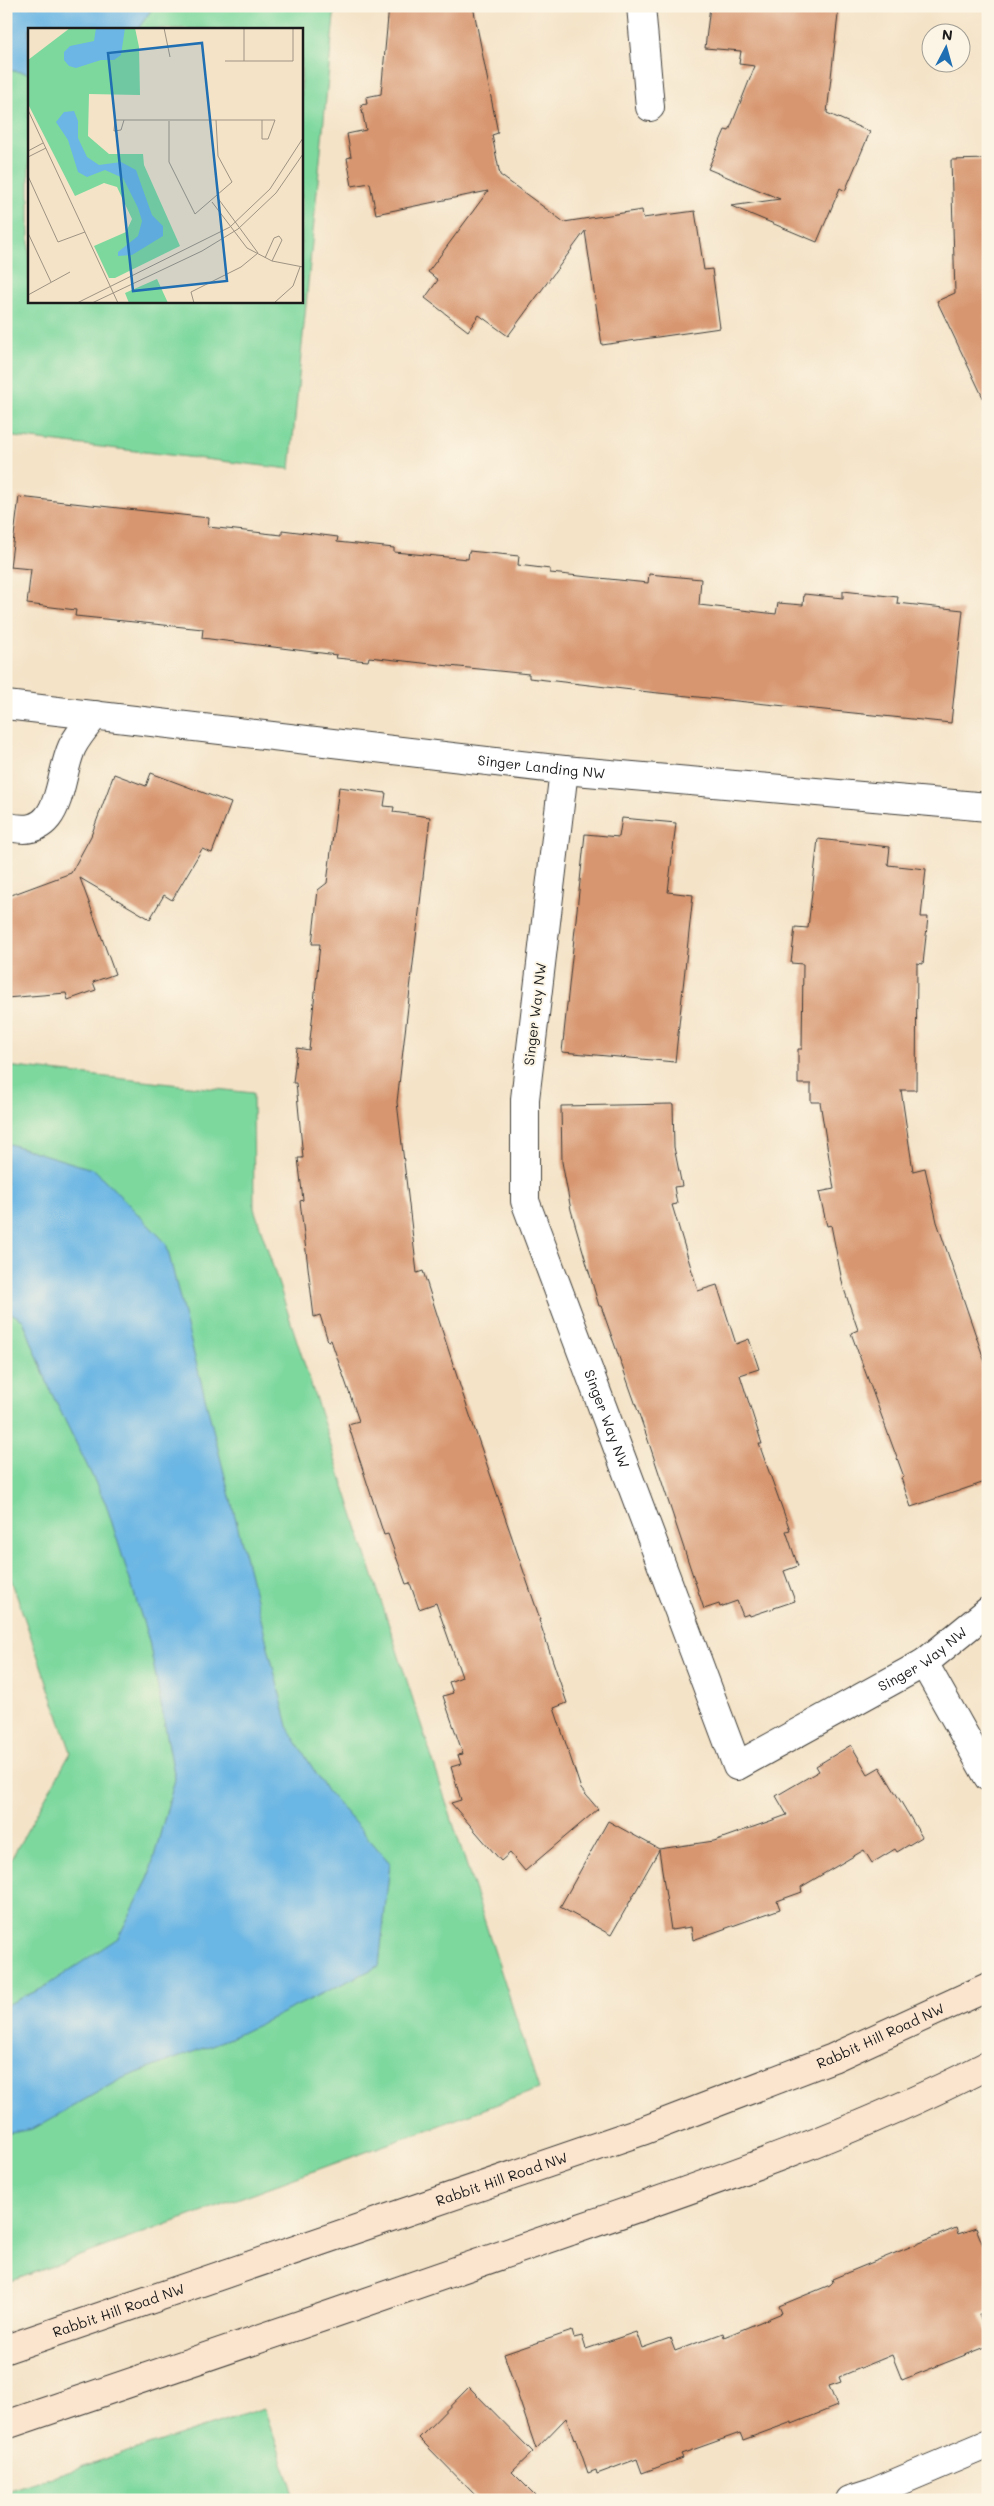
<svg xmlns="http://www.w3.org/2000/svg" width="994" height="2506" font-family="Mali,sans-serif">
  <rect width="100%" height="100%" fill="#fcf5e5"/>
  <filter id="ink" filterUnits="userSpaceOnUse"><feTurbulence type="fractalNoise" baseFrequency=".02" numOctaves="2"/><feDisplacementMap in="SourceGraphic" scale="10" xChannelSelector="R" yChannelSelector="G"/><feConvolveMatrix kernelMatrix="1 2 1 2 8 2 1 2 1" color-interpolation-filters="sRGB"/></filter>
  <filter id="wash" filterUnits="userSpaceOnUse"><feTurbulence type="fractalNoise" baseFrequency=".0096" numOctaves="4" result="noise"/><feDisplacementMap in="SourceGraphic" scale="20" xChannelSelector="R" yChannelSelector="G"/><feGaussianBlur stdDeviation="1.12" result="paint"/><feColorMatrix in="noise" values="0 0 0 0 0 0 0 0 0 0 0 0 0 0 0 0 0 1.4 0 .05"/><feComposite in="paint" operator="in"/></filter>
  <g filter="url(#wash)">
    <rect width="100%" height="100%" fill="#f4e3c7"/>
    <path fill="#7dd89e" stroke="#4c7a5d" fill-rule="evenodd" d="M 6,6 L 335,6 L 290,469 L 6,436 ZM 29,29 L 301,29 L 301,301 L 29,301 Z
      M 6,1066 L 253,1093 L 254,1208 L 539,2089 L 6,2283 L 6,1868 L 71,1752 L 6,1565 Z
      M 264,2408 L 296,2500 L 6,2500 L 6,2491 Z"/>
    <path fill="#6bb6e4" stroke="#446980" d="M 6,6 L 154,6 L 138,29 L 29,29 L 29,73 L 6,70 Z
      M 6,1143 L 95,1170 L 166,1243 L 289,1730 L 327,1791 L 390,1863 L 379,1966 L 233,2037 L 121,2079 L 33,2129 L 6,2134 L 6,2005 L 43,1988 L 118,1938 L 148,1879 L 175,1779 L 149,1641 L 106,1504 L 51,1392 L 23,1320 L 6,1310 Z"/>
    <g id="blocks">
      <path fill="#d79670" d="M 389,6 L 473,6 L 498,133 L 492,135 L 500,175 L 564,222 L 642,210 L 643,218 L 695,211 L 704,270 L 712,269 L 720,328 L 602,345 L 585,231 L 508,336 L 479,315 L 468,331 L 425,298 L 438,280 L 428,272 L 488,191 L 376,214 L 370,183 L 352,186 L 347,158 L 351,157 L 347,134 L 366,130 L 361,105 L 367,104 L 366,97 L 381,94 Z
        M 710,6 L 839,6 L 827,113 L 870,132 L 845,191 L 840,188 L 817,242 L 731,206 L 780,199 L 708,169 L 725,130 L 729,131 L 755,66 L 739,64 L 741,51 L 705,48 Z
        M 988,159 L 988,408 L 937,301 L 955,293 L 951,160 Z
        M 19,497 L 209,518 L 208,527 L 282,535 L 282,530 L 338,537 L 337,542 L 394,548 L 394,552 L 468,559 L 469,551 L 519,556 L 518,565 L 550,569 L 550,573 L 648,583 L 649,574 L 701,579 L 699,605 L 776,614 L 778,603 L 803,605 L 804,594 L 843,598 L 843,591 L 898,597 L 897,603 L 963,610 L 951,723 L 649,692 L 529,678 L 529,674 L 449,666 L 369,657 L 368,661 L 336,658 L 337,655 L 202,638 L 203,629 L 75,616 L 76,610 L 27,604 L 31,569 L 10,567 Z
        M 151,773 L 231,803 L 212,853 L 202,849 L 172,900 L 164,895 L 150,919 L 80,878 L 115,974 L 93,982 L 96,990 L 68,1000 L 66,993 L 6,998 L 6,897 L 71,873 L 91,836 L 114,774 L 146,786 Z
        M 339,787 L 386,793 L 384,806 L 394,807 L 393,812 L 430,817 L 397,1102 L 417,1273 L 423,1271 L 463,1395 L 540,1619 L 539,1620 L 567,1703 L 554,1708 L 581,1789 L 598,1809 L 525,1871 L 510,1853 L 501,1861 L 451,1803 L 461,1800 L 451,1767 L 461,1764 L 458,1755 L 463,1754 L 443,1696 L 453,1693 L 449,1682 L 462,1677 L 436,1603 L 419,1609 L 410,1583 L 406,1584 L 388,1534 L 384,1535 L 348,1424 L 359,1421 L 331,1340 L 328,1341 L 320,1315 L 314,1317 L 300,1201 L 303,1200 L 298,1158 L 303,1158 L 296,1083 L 293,1083 L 297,1048 L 309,1050 L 320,944 L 312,944 L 318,890 L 327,883 Z
        M 622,818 L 676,823 L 668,892 L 693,895 L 675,1062 L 562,1052 L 585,834 L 619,837 Z
        M 818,839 L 890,847 L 888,865 L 926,869 L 921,917 L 928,917 L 923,964 L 917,963 L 916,1090 L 901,1090 L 913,1171 L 925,1168 L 937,1222 L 988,1371 L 988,1481 L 911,1507 L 901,1478 L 904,1477 L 851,1333 L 858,1330 L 843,1286 L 831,1225 L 827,1226 L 819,1192 L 834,1189 L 820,1102 L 811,1102 L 811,1084 L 798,1084 L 798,1049 L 802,1049 L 803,964 L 791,963 L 795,927 L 808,928 Z
        M 673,1104 L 674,1147 L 682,1186 L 674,1187 L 677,1204 L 672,1205 L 698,1291 L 717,1285 L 736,1344 L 749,1339 L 759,1369 L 740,1375 L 762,1444 L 759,1444 L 790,1530 L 786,1531 L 798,1566 L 784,1571 L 795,1601 L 750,1616 L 749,1614 L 743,1616 L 737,1601 L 720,1607 L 719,1604 L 704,1609 L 646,1434 L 601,1306 L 599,1306 L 571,1210 L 562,1162 L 561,1106 Z
        M 851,1745 L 868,1774 L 880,1767 L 922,1837 L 897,1852 L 895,1849 L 872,1863 L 864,1850 L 801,1887 L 802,1892 L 777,1901 L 780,1909 L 693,1940 L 691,1927 L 671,1930 L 659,1850 L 611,1935 L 560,1907 L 608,1821 L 659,1849 L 714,1841 L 787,1815 L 776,1796 L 819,1771 L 816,1766 Z
        M 956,2228 L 958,2234 L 976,2228 L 988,2258 L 988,2311 L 979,2314 L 988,2336 L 988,2346 L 902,2380 L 892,2355 L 839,2377 L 841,2382 L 829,2386 L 837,2406 L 792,2424 L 792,2422 L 743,2440 L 740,2433 L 681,2454 L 683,2458 L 642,2473 L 637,2459 L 597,2474 L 596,2470 L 588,2473 L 576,2438 L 574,2440 L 566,2418 L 536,2449 L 504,2354 L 572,2331 L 574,2338 L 582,2336 L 586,2349 L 636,2332 L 642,2348 L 670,2338 L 675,2351 L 723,2333 L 724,2337 L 782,2313 L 779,2306 L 830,2285 L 833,2282 L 832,2279 Z
        M 469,2387 L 533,2452 L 512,2472 L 540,2500 L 480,2500 L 419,2438 Z"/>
    </g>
  </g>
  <g filter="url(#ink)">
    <use href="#blocks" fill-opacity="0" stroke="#3c3a36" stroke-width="1"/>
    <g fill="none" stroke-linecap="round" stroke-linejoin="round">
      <g stroke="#3c3a36" stroke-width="30">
        <g id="street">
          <path d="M 641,6 L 650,107"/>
          <path id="s1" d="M 6,705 L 564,770 L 988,807"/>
          <path id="s2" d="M 564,770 L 525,1099 L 525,1201 L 737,1766 L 924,1663 L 988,1611"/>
          <path d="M 6,826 C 63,843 57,780 72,747 C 78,735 87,725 95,715"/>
          <path d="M 924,1663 L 988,1777"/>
          <path d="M 850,2500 L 872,2493 L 988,2444"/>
        </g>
      </g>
      <g stroke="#3c3a36" stroke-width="30">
        <g id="secondary">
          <path id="s3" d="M 6,2349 L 645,2130 L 833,2058 L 988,1987"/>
          <path d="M 6,2425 C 194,2361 381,2298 568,2232 C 710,2183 854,2134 988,2065"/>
        </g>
      </g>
      <use href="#street" stroke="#fff" stroke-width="28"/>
      <use href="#secondary" stroke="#fce5cf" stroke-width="28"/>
    </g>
  </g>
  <g text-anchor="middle" stroke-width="4" stroke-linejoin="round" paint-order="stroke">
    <g font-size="14" fill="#1c1c1c" stroke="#fcf5e5">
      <text dy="5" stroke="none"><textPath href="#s1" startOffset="539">Singer Landing NW</textPath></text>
      <text transform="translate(535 1014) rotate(-83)" y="5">Singer Way NW</text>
      <text dy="5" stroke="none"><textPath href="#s2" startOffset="666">Singer Way NW</textPath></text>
      <text dy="5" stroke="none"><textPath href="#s2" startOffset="1251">Singer Way NW</textPath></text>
      <text dy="5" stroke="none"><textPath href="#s3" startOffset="929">Rabbit Hill Road NW</textPath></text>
      <text dy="5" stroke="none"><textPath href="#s3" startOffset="524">Rabbit Hill Road NW</textPath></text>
      <text dy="5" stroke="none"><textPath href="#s3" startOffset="119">Rabbit Hill Road NW</textPath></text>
    </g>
  </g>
  <g transform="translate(28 28)">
    <rect width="275" height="275" fill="#f4e3c7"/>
    <path d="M 42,0 L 107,0 L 111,19 L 112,67 L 61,66 L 60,108 L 81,126 L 115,126 L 116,137 L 152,218 L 87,250 L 81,250 L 66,218 L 98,204 L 104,191 L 89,159 L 76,155 L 47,168 L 0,76 L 0,32 ZM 129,251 L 140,275 L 101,275 L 97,265 Z" fill="#7dd89e"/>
    <path d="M 68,0 L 97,0 L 93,27 L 86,32 L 73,32 L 48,40 L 41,38 L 36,32 L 36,24 L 42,18 L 66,13 ZM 46,83 L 50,93 L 50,110 L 59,129 L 71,137 L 93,134 L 108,142 L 124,187 L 135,198 L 135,208 L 104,227 L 90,228 L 90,224 L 110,208 L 114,193 L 110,180 L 95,150 L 77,142 L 59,149 L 50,144 L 40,112 L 28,94 L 36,84 Z" fill="#6bb6e4"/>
    <path fill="none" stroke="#9e9383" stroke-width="1" d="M 136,0 L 142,29M 216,0 L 216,33 L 265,33 L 265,0M 197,33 L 216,33M 0,82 L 90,275M 96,92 L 93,102 L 86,103 L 87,92 L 234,92 L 234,111 L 240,111 L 247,92 L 234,92M 141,93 L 141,134 L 167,186 L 204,154 L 190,128 L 188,92M 0,123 L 15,115M 0,129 L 18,120M 0,148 L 30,214 L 57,204M 189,169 L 230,225M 184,174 L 219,220 L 244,233 L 275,239M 0,205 L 23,254M 237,230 L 246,210 L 251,208 L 254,212 L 244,233M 0,267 L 42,244M 49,275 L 202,199 L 242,161 L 275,110M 64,275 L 174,223 L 210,201 L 248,165 L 275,126M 166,275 L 163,264 L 213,239 L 230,225M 246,275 L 265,258 L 272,239"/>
    <path fill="#1f6fb2" fill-opacity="0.15" stroke="#1f6fb2" stroke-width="2.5" d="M 174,15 L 199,253 L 105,263 L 80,25 Z"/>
    <rect width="275" height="275" fill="none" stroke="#1c1c1c" stroke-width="2.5"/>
  </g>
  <rect width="994" height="2506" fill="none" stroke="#fcf5e5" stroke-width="25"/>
  <g transform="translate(946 48) rotate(6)"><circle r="24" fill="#fcf5e5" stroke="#a29e95"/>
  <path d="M0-4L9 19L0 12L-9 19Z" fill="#1f6fb2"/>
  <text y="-8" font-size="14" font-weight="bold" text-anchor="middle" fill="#1c1c1c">N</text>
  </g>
</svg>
